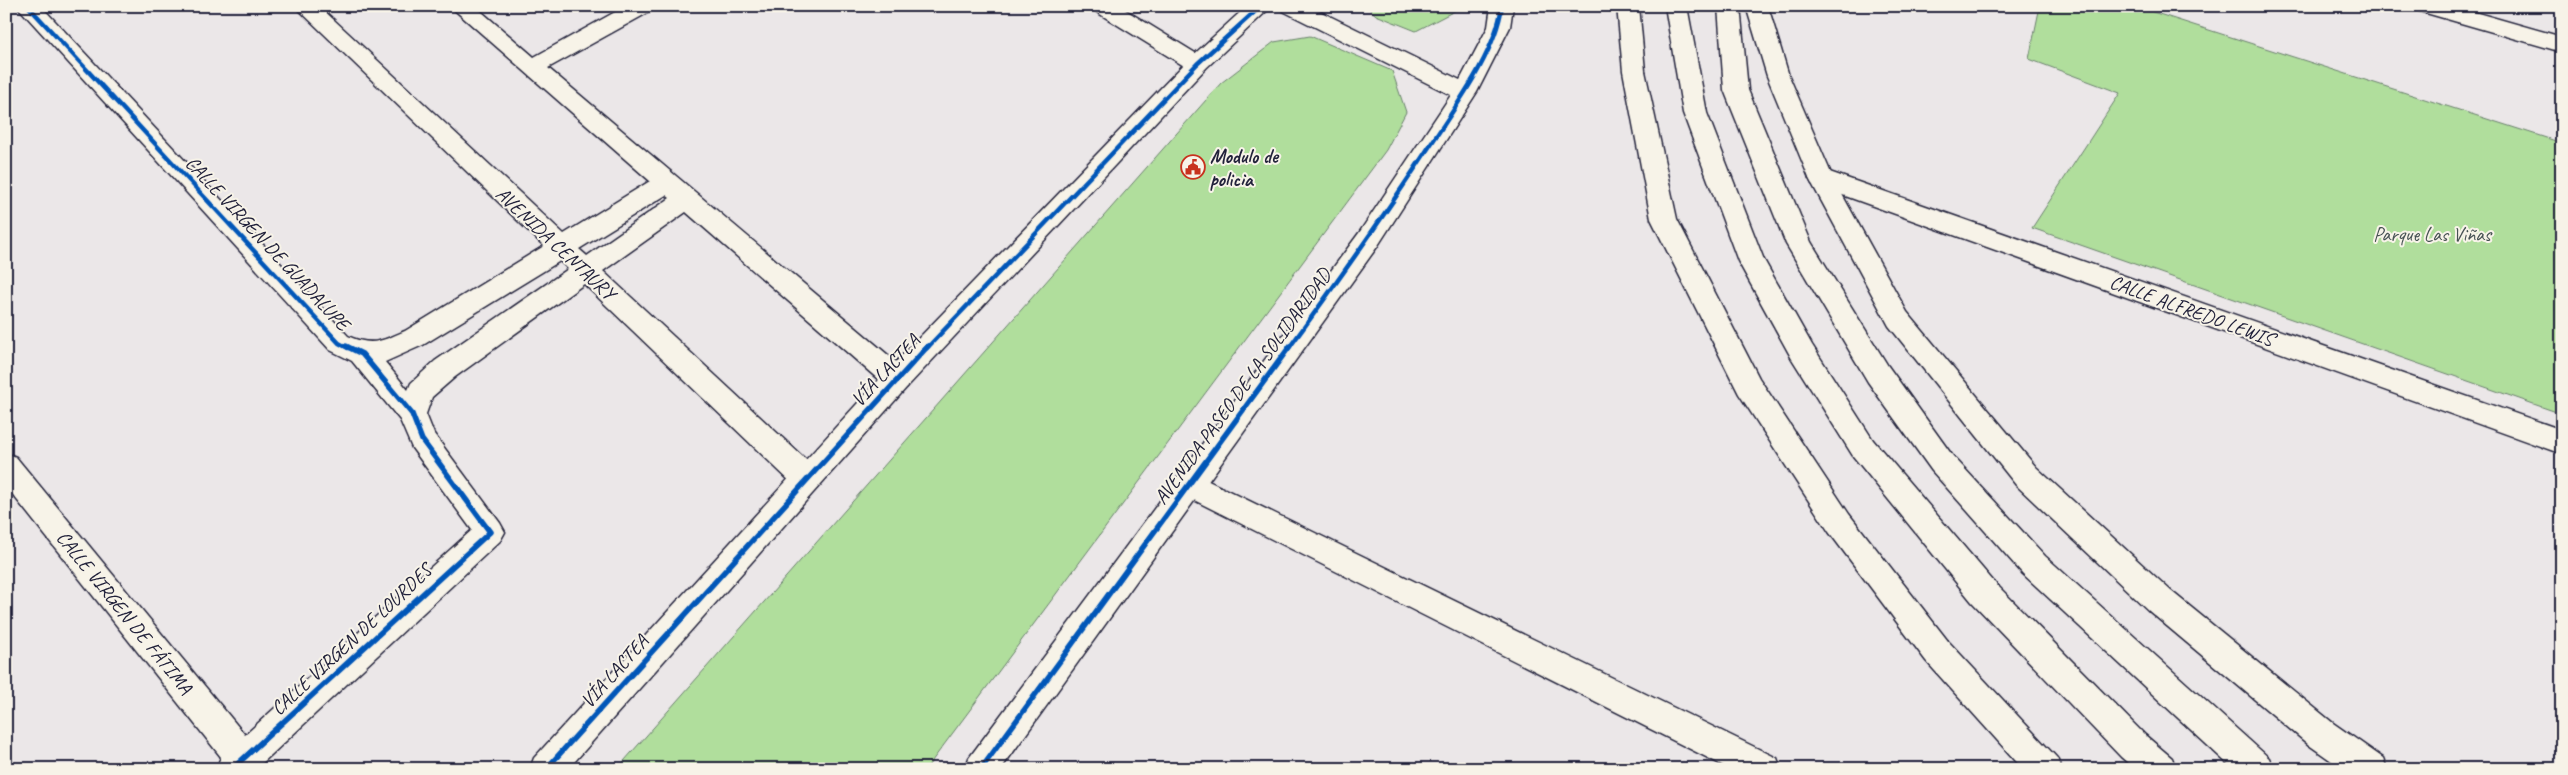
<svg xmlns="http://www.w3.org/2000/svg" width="2568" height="775" font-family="Caveat,sans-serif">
  <rect width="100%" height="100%" fill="#ebe7e8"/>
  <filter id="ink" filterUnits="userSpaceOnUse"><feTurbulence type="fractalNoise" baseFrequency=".02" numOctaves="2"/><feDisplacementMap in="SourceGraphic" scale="10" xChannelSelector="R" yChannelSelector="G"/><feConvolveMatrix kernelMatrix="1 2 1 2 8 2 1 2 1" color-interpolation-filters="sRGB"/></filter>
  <g filter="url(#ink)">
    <path fill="#b0de9c" stroke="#69806c" d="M 1366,6 L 1464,6 L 1416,31 L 1376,15 Z
      M 2040,6 L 2134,6 L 2562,143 L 2562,414 L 2032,228 L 2120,93 L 2029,59 Z
      M 1310,36 L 1392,71 L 1406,112 L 1386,150 L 926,769 L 617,769 L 1221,83 L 1274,42 Z"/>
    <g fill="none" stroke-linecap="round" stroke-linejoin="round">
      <g stroke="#22223b" stroke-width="3">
        <path id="street" d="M 17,6 L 41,6 L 348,336 C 372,347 382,341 405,331 L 544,246 L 295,6 L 319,6 L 564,234 L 650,181 L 450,6 L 475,6 L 534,57 L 626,6 L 654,6 L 651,11 L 548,68 L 907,371 L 911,379 L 907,387 L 897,390 L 887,387 L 686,212 L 603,271 L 817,470 L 821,479 L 817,488 L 807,491 L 797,488 L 584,284 L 455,377 L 432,397 L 426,414 L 434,434 L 500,523 L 505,532 L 500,541 L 256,769 L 216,769 L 221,757 L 6,486 L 6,453 L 16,457 L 245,735 L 472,530 L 412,448 L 400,420 L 352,361 L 330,350 ZM 666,195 L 670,198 L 587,256 L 579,249 ZM 560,261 L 568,269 L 435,361 L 411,383 L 408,390 L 385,362 L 423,345 Z
          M 1092,6 L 1119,6 L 1205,59 L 1208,64 L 1205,69 L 1197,72 L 1189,69 L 1095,11 Z
          M 2416,6 L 2453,6 L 2562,37 L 2562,52 L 2419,11 Z
          M 1821,169 L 2562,430 L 2562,454 L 1812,184 L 1809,178 L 1812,172 Z
          M 1190,472 L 1777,758 L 1781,769 L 1730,769 L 1180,493 L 1176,484 L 1180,475 Z"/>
      </g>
      <g stroke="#22223b" stroke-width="3">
        <path id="secondary" d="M 1247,6 L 1272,6 L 1205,69 L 907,387 L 568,769 L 530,769 L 534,758 L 887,371 L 1189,59 Z
          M 1280,6 L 1309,6 L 1460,80 L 1488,27 L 1491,6 L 1513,6 L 1510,27 L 1477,92 L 1377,247 L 1001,769 L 965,769 L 969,758 L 1359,233 L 1451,95 L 1283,11 Z"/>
      </g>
      <g stroke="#22223b" stroke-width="3">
        <path id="primary" d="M 1617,6 L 1639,6 L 1645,71 L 1677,219 L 1759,378 L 1849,514 L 1948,641 L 2057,758 L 2061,769 L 2023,769 L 1926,661 L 1829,532 L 1739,394 L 1651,219 L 1623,71 Z
          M 1665,6 L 1687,6 L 1707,113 L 1764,260 L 1812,345 L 1873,440 L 1994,582 L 2145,735 L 2172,758 L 2176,769 L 2135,769 L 2121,757 L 1972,602 L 1853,456 L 1792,359 L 1738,261 L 1683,113 Z
          M 1718,6 L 1740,6 L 1748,90 L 1811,242 L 1888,366 L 1952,455 L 2045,556 L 2269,758 L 2273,769 L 2233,769 L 2023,574 L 1932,471 L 1868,382 L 1786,244 L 1724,90 Z
          M 1746,6 L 1768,6 L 1789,76 L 1833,178 L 1907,312 L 2036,467 L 2171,591 L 2333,723 L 2383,758 L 2387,769 L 2343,769 L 2309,745 L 2149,611 L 2016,485 L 1889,326 L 1809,178 L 1767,76 Z"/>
      </g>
      <use href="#street" fill="#f7f3e8" fill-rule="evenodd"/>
      <use href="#secondary" fill="#f7f3e8" fill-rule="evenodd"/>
      <use href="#primary" fill="#f7f3e8" fill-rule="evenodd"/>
      <g stroke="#f7f3e8" stroke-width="7">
        <path id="cycleway-far1" d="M 28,6 L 339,343 L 348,348
          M 927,348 L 1197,64 L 1261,6
          M 1289,348 C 1338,281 1386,213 1431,144 C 1457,104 1495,54 1502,6"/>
      </g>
      <g stroke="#f7f3e8" stroke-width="9">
        <path id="cycleway" d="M 232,769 L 490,532 L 422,440 L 412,414 L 362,354 L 346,346
          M 546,769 L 928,346
          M 981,769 L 1290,346"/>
      </g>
      <use href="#cycleway-far1" stroke="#0057b8" stroke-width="4.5"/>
      <use href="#cycleway" stroke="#0057b8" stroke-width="5.5"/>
    </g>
  </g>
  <defs>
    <g id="civic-ring" transform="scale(1.25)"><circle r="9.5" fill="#f7f3e8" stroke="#c8321e" stroke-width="1.5"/><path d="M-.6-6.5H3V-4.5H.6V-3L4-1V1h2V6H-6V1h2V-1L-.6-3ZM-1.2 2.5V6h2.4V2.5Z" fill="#c8321e"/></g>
  </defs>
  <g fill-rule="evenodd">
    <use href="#civic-ring" x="1193" y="167"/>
  </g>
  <g text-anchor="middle" stroke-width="4" stroke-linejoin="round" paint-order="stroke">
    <g font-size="20" font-weight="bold" fill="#22223b" stroke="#f7f3e8" text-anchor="start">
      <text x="1210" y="163">Modulo de<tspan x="1210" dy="23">policia</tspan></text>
    </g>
    <g font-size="20" fill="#465153" stroke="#f7f3e8">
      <text x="2432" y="241">Parque Las Viñas</text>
    </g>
    <g font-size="20" fill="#22223b" stroke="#f7f3e8">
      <text transform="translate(268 243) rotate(47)" y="7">CALLE VIRGEN DE GUADALUPE</text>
      <text transform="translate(556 243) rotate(43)" y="7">AVENIDA CENTAURY</text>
      <text transform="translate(2192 310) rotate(20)" y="7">CALLE ALFREDO LEWIS</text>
      <text transform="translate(885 370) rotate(-47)" y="7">VÍA LACTEA</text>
      <text transform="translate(1242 386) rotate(-54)" y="7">AVENIDA PASEO DE LA SOLIDARIDAD</text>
      <text transform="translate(125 612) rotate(51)" y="7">CALLE VIRGEN DE FÁTIMA</text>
      <text transform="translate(351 639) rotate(-43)" y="7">CALLE VIRGEN DE LOURDES</text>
      <text transform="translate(614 671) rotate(-48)" y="7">VÍA LACTEA</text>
    </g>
  </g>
  <rect width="2568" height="775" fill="none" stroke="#f7f3e8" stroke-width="25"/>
  <rect x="12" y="12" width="2543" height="750" fill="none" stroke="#22223b" stroke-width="2" filter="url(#ink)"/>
</svg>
